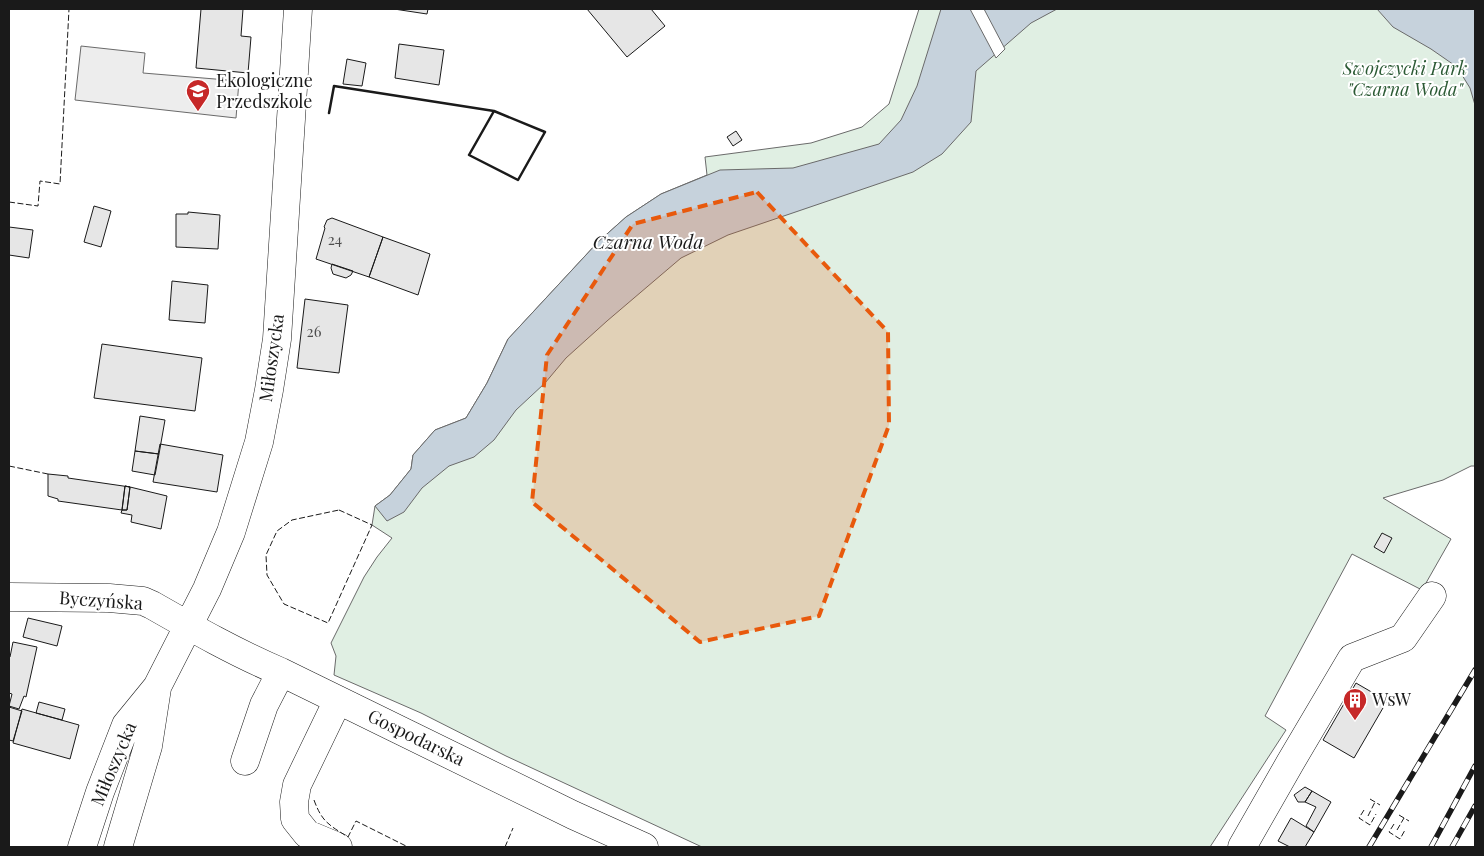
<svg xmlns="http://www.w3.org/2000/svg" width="1484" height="856" font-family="'Playfair Display',serif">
  <rect width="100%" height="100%" fill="#fff"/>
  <path fill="#e0efe3" stroke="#6a6a6a" d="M 919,9 L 1475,9 L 1475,466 L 1471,466 L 1443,480 L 1383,498 L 1451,539 L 1422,590 L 1352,554 L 1265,716 L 1286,730 L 1210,847 L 702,847 L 506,756 L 421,713 L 334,675 L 336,656 L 331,643 L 364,577 L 377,557 L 392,538 L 372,525 L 375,506 L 390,495 L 411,469 L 413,455 L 435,430 L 466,418 L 487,383 L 508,339 L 598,242 L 626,217 L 661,194 L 707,175 L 705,157 L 811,143 L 862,127 L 889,104 Z"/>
  <path fill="#ededed" stroke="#6a6a6a" d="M 81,46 L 145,53 L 143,73 L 239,81 L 236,118 L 75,100 Z"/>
  <path fill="#c6d2dc" stroke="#6a6a6a" d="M 941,9 L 1057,9 L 1031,23 L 976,71 L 971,122 L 942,154 L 913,172 L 728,235 L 681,258 L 607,321 L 566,358 L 545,383 L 516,410 L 494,440 L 474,457 L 449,466 L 422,488 L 404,512 L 387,521 L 375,506 L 390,495 L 411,469 L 413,455 L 435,430 L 466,418 L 487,383 L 508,339 L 598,242 L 626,217 L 661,194 L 720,170 L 793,168 L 879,144 L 901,120 L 917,86 Z
    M 1377,9 L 1475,9 L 1475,105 L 1470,88 L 1457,67 L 1431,49 L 1393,27 Z"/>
  <path fill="#fff" stroke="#6a6a6a" d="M 970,9 L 984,9 L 1005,49 L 996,58 Z"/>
  <path fill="#e6e6e6" stroke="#1a1a1a" d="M 201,9 L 243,9 L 241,36 L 251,37 L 248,73 L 196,68 Z
    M 394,9 L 428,9 L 427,14 Z
    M 587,9 L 651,9 L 665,26 L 627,57 Z
    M 399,44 L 444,50 L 439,85 L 395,78 Z
    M 347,59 L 366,63 L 362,86 L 343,84 Z
    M 736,131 L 742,140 L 733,146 L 727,137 Z
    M 94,206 L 111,211 L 101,247 L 84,242 Z
    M 188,212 L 220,215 L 218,249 L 176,247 L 176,214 L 188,214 Z
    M 332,218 L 383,237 L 369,277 L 316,259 L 325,228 L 324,227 L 327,220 Z
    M 9,227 L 33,230 L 29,258 L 9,255 Z
    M 383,237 L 430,254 L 418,295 L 369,277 Z
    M 332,264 L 353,271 L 351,275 L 346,278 L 333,274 L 331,268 Z
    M 172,281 L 208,285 L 205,323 L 169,320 Z
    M 305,299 L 348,305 L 339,373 L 297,368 Z
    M 102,344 L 202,358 L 195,411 L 94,398 Z
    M 140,416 L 165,420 L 159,454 L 135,451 Z
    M 160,444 L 223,455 L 217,492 L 153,482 Z
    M 135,451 L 159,454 L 155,475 L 132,471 Z
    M 48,474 L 68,476 L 68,478 L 130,487 L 125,486 L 122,510 L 58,501 L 58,499 L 48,496 Z
    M 125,486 L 130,487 L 127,510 L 122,510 Z
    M 130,487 L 167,496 L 161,529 L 131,522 L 132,515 L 121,513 L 122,510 L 127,510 Z
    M 1382,533 L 1392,538 L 1384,553 L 1374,547 Z
    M 28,618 L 62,626 L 57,646 L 23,637 Z
    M 13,642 L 37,647 L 26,697 L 24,696 L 19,709 L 9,706 L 12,694 L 9,693 L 9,657 L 10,657 Z
    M 1356,683 L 1387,701 L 1354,758 L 1323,740 Z
    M 39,702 L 65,709 L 62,720 L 36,713 Z
    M 9,707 L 22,711 L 13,741 L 9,740 Z
    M 22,709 L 79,725 L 70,759 L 13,743 Z
    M 1305,787 L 1312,791 L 1305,802 L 1298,802 L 1294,795 Z
    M 1312,791 L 1331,802 L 1314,832 L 1306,826 L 1316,807 L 1305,802 Z
    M 1291,818 L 1314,832 L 1305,847 L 1290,847 L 1278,841 Z"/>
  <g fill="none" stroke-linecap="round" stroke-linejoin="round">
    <g stroke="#1a1a1a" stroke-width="29">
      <path id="minor" d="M 9,597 L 109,598 L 143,601 L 152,605 C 194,629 236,653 281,672 L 573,815 L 644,847
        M 245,761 L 264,705 L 281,672
        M 82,847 L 100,792 L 126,725 L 157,687 L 207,589 L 231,532 L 259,442 L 269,390 L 277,339 L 298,9
        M 118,847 L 148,746 L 157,688
        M 338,847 L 307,834 L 295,819 L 294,802 L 297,785 L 338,700
        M 1242,847 L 1290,763 L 1352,658 L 1403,638 L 1432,596"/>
    </g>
    <use href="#minor" stroke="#fff" stroke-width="28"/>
    <g stroke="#1a1a1a" stroke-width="5.5">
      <path id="rail" d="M 1369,847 L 1475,670
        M 1431,847 L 1475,766
        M 1452,847 L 1475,806"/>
    </g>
    <use href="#rail" stroke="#fff" stroke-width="4" stroke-dasharray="11" stroke-linecap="butt"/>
    <path stroke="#1a1a1a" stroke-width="1" stroke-dasharray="6 2.5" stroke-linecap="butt" d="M 9,202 L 38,206 L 40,181 L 60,184 L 69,9
      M 9,466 L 48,474
      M 339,510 L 372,525 L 328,623 L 284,604 L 267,575 L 266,555 L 277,531 L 292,520 Z
      M 1370,799 L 1380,805
      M 314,800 C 322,822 329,825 348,837 L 356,821 L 408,847
      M 1364,810 L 1359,818 L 1370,825 L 1376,814
      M 1399,815 L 1409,821
      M 1368,816 L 1375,802
      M 1394,824 L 1389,832 L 1400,839 L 1405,830
      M 1397,830 L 1404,818
      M 505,847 L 513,828"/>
    <path stroke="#1a1a1a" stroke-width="2.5" d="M 494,111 L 545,132 L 518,180 L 469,155 Z
      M 329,113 L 334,86 L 494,111"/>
  </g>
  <path fill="#e8590c" fill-opacity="0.2" stroke="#e8590c" stroke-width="4" stroke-dasharray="10 6" stroke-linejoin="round" d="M 757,192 L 888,332 L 889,425 L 819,616 L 700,642 L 532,502 L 547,355 L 633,224 Z"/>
  <defs>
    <g id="school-pin" transform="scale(1.25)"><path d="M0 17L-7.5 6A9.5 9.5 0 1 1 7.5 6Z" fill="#c62828" stroke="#fff"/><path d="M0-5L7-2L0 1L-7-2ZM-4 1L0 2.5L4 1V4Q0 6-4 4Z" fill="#fff"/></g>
    <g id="building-pin" transform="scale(1.25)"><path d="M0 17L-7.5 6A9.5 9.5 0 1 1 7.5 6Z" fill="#c62828" stroke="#fff"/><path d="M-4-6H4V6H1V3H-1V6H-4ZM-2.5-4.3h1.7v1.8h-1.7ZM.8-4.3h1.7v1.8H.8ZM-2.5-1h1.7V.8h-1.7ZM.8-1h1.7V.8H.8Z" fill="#fff"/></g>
  </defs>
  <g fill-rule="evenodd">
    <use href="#school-pin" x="198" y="91"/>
    <use href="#building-pin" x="1355" y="700"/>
  </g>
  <g text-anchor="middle" stroke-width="4" stroke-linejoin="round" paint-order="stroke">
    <g font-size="15" fill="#4d4d4d">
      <text x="335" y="245">24</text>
      <text x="314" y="337">26</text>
    </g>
    <g font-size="18" font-style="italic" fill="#2b5a34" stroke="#fff">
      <text x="1405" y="75">Swojczycki Park<tspan x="1405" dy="21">"Czarna Woda"</tspan></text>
    </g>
    <g font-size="18" fill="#1a1a1a" stroke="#fff" text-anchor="start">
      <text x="216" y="87">Ekologiczne<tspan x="216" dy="21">Przedszkole</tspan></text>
      <text x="1372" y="706">WsW</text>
    </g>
    <g font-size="18" fill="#1a1a1a" stroke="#fff">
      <text transform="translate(272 358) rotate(-82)" y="6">Miłoszycka</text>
      <text transform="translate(101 601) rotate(4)" y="6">Byczyńska</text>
      <text transform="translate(416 738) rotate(26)" y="6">Gospodarska</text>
      <text transform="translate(114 764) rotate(-67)" y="6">Miłoszycka</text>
    </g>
    <g font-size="19" font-style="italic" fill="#1a1a1a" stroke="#fff">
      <text x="648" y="249">Czarna Woda</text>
    </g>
  </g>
  <rect width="1484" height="856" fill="none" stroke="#1a1a1a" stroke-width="20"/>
</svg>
